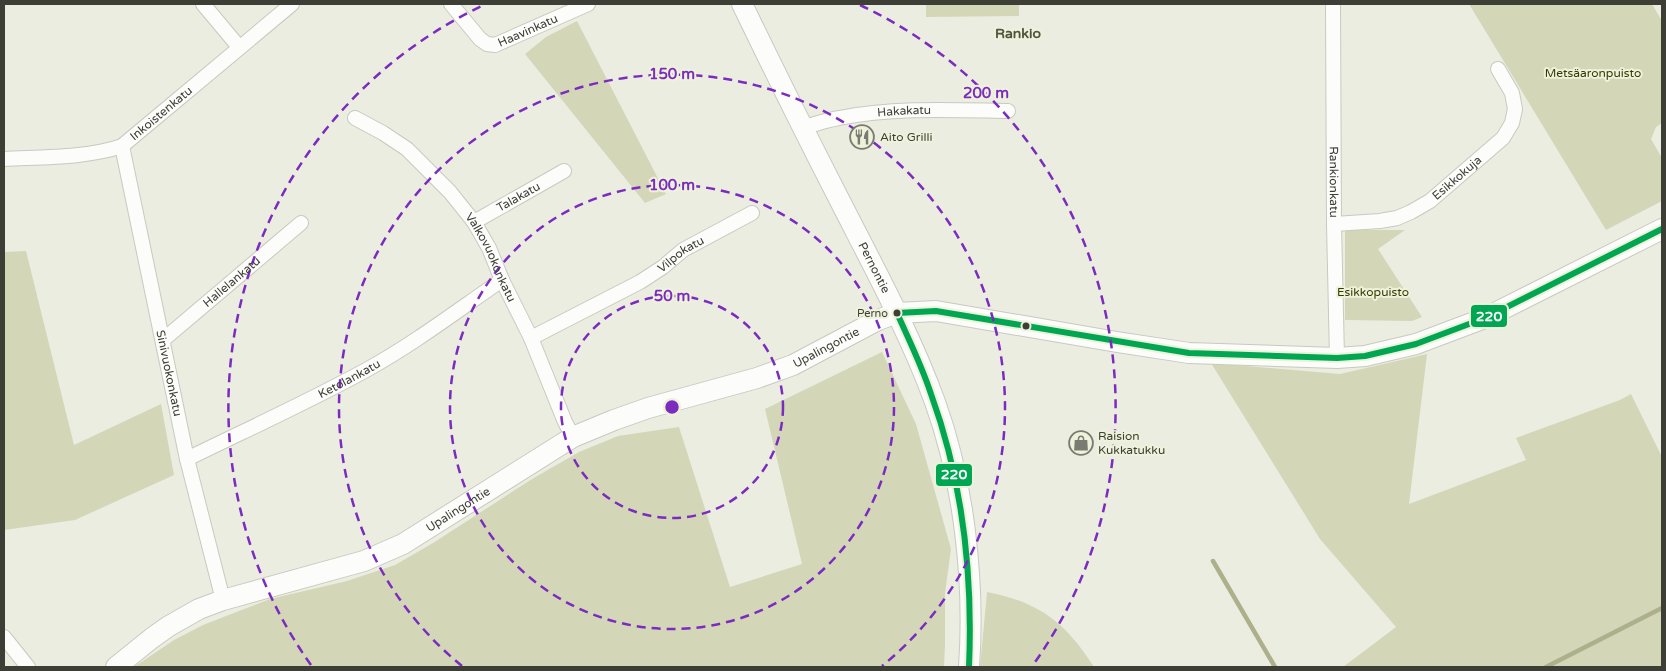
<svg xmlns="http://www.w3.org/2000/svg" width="1666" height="671" font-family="'Varela Round',sans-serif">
  <rect width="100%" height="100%" fill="#ebede0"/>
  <path fill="#d3d7b8" d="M 926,4 L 1056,4 L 1056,5 L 1019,5 L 1019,16 L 926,17 Z
    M 1469,4 L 1652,4 L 1662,21 L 1662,123 L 1656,127 L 1651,139 L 1662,158 L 1662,201 L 1606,230 Z
    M 577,21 L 666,194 L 645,203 L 525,54 L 546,37 Z
    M 1345,230 L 1405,230 L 1378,249 L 1422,317 L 1412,321 L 1345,320 Z
    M 26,251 L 74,445 L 161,404 L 174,475 L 75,520 L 4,530 L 4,252 Z
    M 882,352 L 916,424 L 951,549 L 945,593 L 945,645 L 944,667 L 134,667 L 174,640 L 203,625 L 226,616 L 270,599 L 347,581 L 395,565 L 433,543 L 532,479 L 579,452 L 618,436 L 679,427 L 730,587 L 802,564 L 765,409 Z
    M 1427,354 L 1409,504 L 1526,460 L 1516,438 L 1620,400 L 1631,394 L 1662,457 L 1662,667 L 1343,667 L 1396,627 L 1320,539 L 1211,363 L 1340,374 Z
    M 987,592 C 1039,602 1066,623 1094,667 L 980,667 Z"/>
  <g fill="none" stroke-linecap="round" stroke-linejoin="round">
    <path stroke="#adb08b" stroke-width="4.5" d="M 1213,561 L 1275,667
      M 1546,667 L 1662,608"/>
    <g stroke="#c8cac0" stroke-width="16">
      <g id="street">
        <path d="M 203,4 L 239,47"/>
        <path id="s1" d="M 451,4 L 480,39 L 487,44 L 495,45 L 588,4"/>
        <path id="s2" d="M 1333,4 L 1334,224 L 1337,358"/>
        <path id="s3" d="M 355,118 L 383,133 L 407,149 L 450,192 L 474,222 L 489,248 L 502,280 L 531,338 L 565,422 L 573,437"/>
        <path id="s4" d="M 802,128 C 815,124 827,120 839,118 C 894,107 952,110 1008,111"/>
        <path id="s5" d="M 122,146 L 187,459 L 223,600"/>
        <path id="s6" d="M 4,159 C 41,157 87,158 122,146 L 292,4"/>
        <path id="s7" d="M 474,222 L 564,171"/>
        <path id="s8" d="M 1334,224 L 1380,221 L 1397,218 L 1411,212 L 1430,201 L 1503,138 L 1512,123 L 1515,109 L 1512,93 L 1498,69"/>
        <path id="s9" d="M 531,338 L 640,282 L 663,267 L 683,250 L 752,213"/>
        <path id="s10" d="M 163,340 L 301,223"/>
        <path id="s11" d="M 187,459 C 248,429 310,401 368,369 C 415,343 458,310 502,280"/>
        <path d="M 4,637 L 28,667"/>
      </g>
    </g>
    <g stroke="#c8cac0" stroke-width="22">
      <g id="secondary">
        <path id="s12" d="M 742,4 C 773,68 805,133 838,197 C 872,264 909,331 935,402 C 964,482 975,582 969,667"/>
        <path id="s13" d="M 116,667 L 152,638 L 169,626 L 199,609 L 223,600 L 364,561 L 403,544 L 573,437 L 614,420 L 648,408 L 757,378 L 793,365 L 878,320 L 897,313 L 936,311 L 1117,342 L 1189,353 L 1337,358 L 1365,356 L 1416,344 L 1485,318 L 1662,229"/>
      </g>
    </g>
    <use href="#street" stroke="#fcfcfa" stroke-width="14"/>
    <use href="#secondary" stroke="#fcfcfa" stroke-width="20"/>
    <g stroke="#eff2db" stroke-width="10">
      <path id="bus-1" d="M 969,667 C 973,574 963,482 931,394 C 922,366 909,340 897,313 L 936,311 L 1189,353 L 1337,358 L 1365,356 L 1416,344 L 1485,318 L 1662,229"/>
    </g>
    <use href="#bus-1" stroke="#00a651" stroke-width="6"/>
  </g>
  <g fill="none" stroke="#7b2cbf" stroke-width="2.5" stroke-dasharray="9 6">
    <circle cx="672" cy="407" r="111"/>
    <circle cx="672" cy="407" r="222"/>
    <path d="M462 666A333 333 0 1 1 882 666"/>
    <path d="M311 665A444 444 0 0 1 484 5M860 5A444 444 0 0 1 1033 665"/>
  </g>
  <defs>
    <g id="restaurant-ring" transform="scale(1.25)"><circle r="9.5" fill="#eff2db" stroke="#7a7b71" stroke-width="1.5"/><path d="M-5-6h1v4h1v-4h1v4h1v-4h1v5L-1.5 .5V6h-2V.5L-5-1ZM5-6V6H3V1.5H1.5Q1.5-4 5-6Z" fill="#7a7b71"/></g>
    <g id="shop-ring" transform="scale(1.25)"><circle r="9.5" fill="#eff2db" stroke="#7a7b71" stroke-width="1.5"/><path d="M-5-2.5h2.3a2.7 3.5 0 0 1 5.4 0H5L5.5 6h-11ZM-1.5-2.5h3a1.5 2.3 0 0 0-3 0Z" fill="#7a7b71"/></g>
  </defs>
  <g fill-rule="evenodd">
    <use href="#restaurant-ring" x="862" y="137"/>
    <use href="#shop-ring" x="1081" y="443"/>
  </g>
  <g fill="#3d3e35" stroke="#eff2db" stroke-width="2">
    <circle cx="897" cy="313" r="4.5"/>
    <circle cx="1026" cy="326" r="4.5"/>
  </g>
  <g text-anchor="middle" stroke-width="4" stroke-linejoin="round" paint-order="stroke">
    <g font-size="11" fill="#3d3e35" stroke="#eff2db" text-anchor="end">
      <text x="888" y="317">Perno</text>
    </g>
    <g font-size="12" fill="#3d3e35" stroke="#eff2db">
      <text dy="4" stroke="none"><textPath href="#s1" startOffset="98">Haavinkatu</textPath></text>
      <text dy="4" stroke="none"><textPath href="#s4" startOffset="104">Hakakatu</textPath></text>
      <text dy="4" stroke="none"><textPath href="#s6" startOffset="170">Inkoistenkatu</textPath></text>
      <text dy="4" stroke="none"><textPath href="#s8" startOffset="136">Esikkokuja</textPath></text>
      <text dy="4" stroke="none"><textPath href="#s2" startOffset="178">Rankionkatu</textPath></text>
      <text dy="4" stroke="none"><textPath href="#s7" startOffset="51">Talakatu</textPath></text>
      <text dy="4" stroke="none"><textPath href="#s9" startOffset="172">Vilpokatu</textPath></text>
      <text dy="4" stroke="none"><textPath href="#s3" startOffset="199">Valkovuokonkatu</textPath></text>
      <text dy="4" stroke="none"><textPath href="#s12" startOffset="295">Pernontie</textPath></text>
      <text dy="4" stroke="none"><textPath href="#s10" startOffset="90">Hallelankatu</textPath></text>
      <text dy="4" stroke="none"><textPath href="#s13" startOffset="786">Upalingontie</textPath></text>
      <text dy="4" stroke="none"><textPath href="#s5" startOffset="232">Sinivuokonkatu</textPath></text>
      <text dy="4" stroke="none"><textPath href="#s11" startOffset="181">Ketolankatu</textPath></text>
      <text dy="4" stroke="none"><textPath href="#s13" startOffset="381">Upalingontie</textPath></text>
    </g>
    <g font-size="12" fill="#383b00" stroke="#eff2db">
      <text x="1593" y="77">Metsäaronpuisto</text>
      <text x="1373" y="296">Esikkopuisto</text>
    </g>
    <g font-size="12" fill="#3d3e35" stroke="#eff2db" text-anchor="start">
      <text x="880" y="141">Aito Grilli</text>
      <text x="1098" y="440">Raision<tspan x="1098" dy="14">Kukkatukku</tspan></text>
    </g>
    <g font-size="14" font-weight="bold" fill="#525441" stroke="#eff2db">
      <text x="1018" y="38">Rankio</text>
    </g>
  </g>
  <circle cx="672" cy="407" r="8" fill="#7b2cbf" stroke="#eff2db" stroke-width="2.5"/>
  <g font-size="15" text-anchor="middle" font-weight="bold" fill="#7b2cbf" stroke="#eff2db" stroke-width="4" stroke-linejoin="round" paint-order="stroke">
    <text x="672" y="79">150 m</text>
    <text x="986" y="98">200 m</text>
    <text x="672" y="190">100 m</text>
    <text x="672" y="301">50 m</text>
  </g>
  <g stroke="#eff2db" stroke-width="2">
    <rect x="1470" y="304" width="38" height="24" rx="5" fill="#00a651"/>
    <rect x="935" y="463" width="38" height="24" rx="5" fill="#00a651"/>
  </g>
  <g font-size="14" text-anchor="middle" font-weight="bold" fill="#fff">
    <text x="1489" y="321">220</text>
    <text x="954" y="479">220</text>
  </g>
  <rect width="1666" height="671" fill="none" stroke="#3d3e35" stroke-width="10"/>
</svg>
